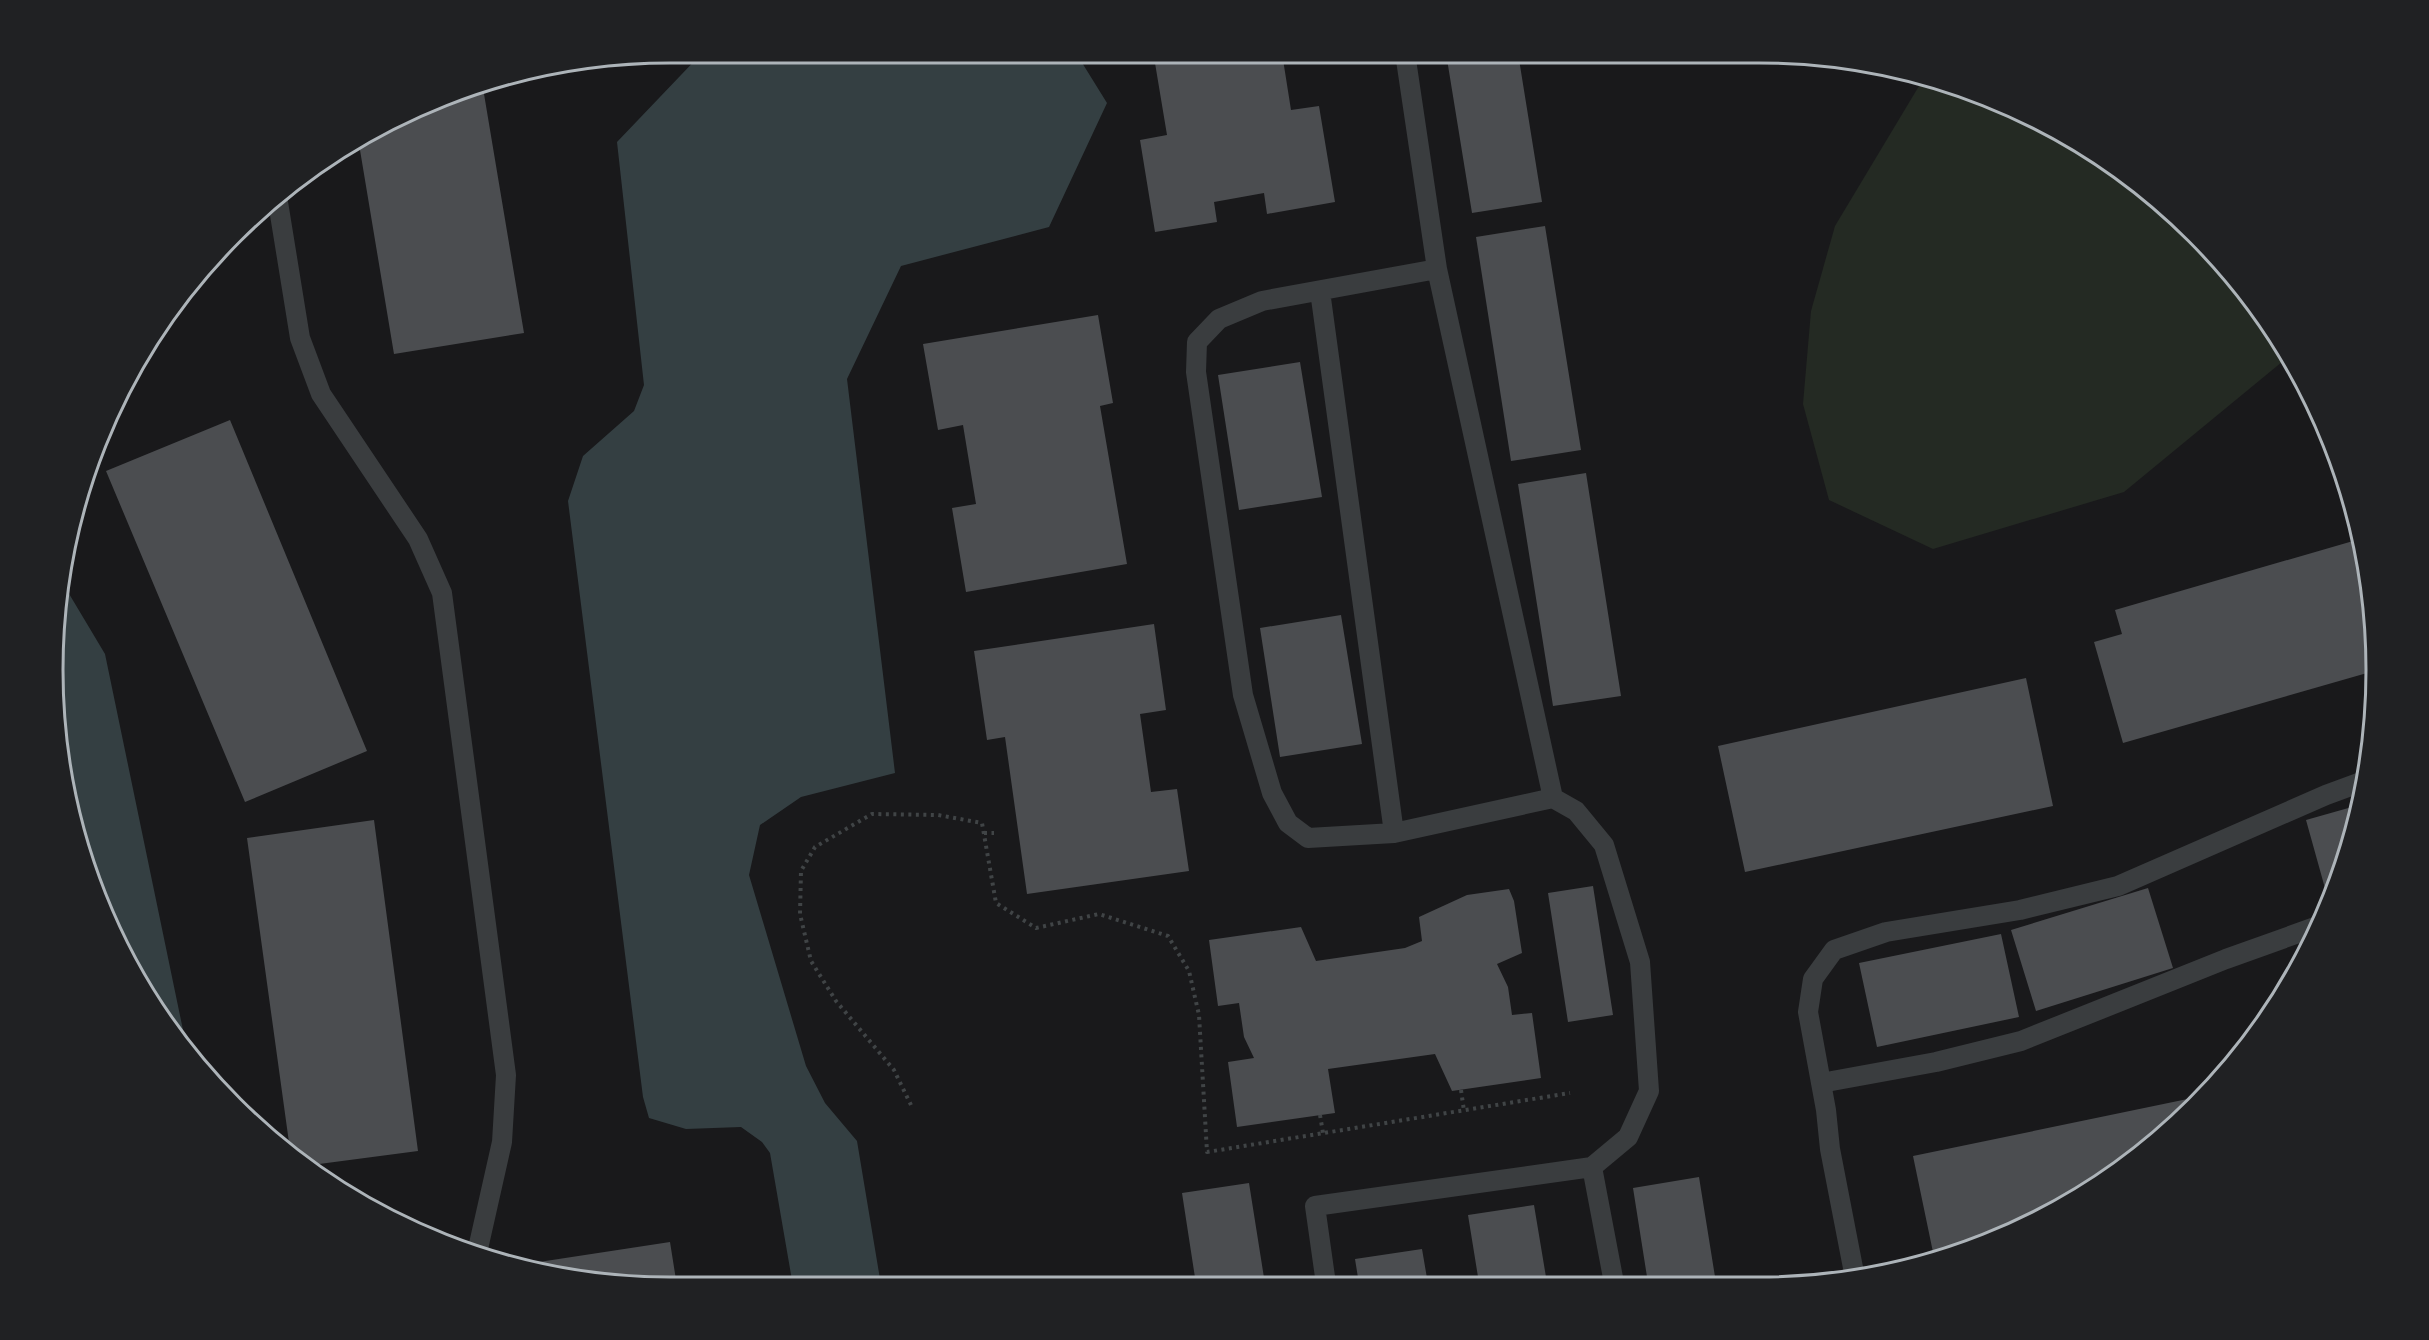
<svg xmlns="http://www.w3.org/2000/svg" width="2429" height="1340" font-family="Signika,sans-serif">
  <rect width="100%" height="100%" fill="#19191b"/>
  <path fill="#242a23" d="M 1925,76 L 2067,135 L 2166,206 L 2249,294 L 2288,357 L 2124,492 L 1933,549 L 1829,500 L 1803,404 L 1811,311 L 1835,226 Z"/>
  <path fill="#343f42" d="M 702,53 L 1076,53 L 1107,103 L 1049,227 L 901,266 L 847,379 L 895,773 L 801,797 L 760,825 L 749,875 L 806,1066 L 825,1103 L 857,1141 L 881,1285 L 793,1286 L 770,1153 L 762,1142 L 741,1127 L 686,1129 L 649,1118 L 643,1097 L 568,501 L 583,456 L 634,411 L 644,385 L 617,142 Z
    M 62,582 L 105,654 L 188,1054 C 85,920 34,750 62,582 Z"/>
  <path fill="#4b4d50" d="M 1127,53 L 1282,53 L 1291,110 L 1319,106 L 1335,202 L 1267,214 L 1264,193 L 1214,202 L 1217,222 L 1155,232 L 1140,140 L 1167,135 L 1154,57 L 1129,62 Z
    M 1446,53 L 1518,53 L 1542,202 L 1472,213 Z
    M 482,82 L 524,333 L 394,354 L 358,138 Z
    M 1545,226 L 1581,450 L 1511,461 L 1476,237 Z
    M 1098,315 L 1113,403 L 1100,406 L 1127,564 L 966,592 L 952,508 L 976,504 L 963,425 L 938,430 L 923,344 Z
    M 1300,362 L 1322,497 L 1239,510 L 1218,375 Z
    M 230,420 L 367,751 L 245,802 L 106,471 Z
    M 1586,473 L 1621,696 L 1553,706 L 1518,484 Z
    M 2360,539 L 2375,629 L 2374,671 L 2123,743 L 2094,642 L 2122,634 L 2115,610 Z
    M 1341,615 L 1362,744 L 1280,757 L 1260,628 Z
    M 1154,624 L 1166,710 L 1140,714 L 1151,792 L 1177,789 L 1189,871 L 1027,894 L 1005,737 L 987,740 L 974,651 Z
    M 2026,678 L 2053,806 L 1745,872 L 1718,746 Z
    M 2359,805 L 2344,868 L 2328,899 L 2306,820 Z
    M 374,820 L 418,1151 L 304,1166 L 291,1157 L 247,838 Z
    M 1593,886 L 1613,1015 L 1568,1022 L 1548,893 Z
    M 2148,888 L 2173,968 L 2036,1011 L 2011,930 Z
    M 1509,889 L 1514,901 L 1522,953 L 1497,964 L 1508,987 L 1512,1015 L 1532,1013 L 1541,1078 L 1452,1091 L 1435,1054 L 1328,1069 L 1335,1113 L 1237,1127 L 1228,1062 L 1254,1058 L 1244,1037 L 1239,1003 L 1218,1006 L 1209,940 L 1301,927 L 1316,961 L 1405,948 L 1422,941 L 1419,917 L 1467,895 Z
    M 2001,934 L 2019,1017 L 1877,1047 L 1859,963 Z
    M 2202,1096 L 2102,1183 L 1995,1241 L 1934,1257 L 1913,1156 Z
    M 1699,1177 L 1716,1283 L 1648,1283 L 1633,1188 Z
    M 1249,1183 L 1265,1284 L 1196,1284 L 1182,1193 Z
    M 1534,1205 L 1547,1283 L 1479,1283 L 1468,1215 Z
    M 670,1242 L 677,1286 L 630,1286 L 541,1271 L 539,1262 Z
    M 1422,1249 L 1428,1284 L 1359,1284 L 1355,1259 Z"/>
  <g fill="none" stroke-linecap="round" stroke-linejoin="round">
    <path stroke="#404446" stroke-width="4" stroke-dasharray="3 4.5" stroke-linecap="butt" d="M 984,833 L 994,833
      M 1461,1090 L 1464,1111
      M 911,1105 L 894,1070 L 836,1001 L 811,961 L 800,914 L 801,871 L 815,847 L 872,814 L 938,815 L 982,823 L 996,903 L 1036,928 L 1099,914 L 1168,936 L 1189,971 L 1199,1015 L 1207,1152 L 1570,1093
      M 1320,1115 L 1323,1133"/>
    <path stroke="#3a3d3f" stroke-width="20" d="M 1405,53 L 1437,269 L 1553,798
      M 277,196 L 300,338 L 321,394 L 418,539 L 442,593 L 506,1075 L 502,1142 L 477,1253
      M 1320,291 L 1394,833
      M 1821,1083 L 1936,1062 L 2021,1041 L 2226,959 L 2318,926
      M 1592,1167 L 1614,1283
      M 1855,1278 L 1830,1149 L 1826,1110 L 1808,1012 L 1813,979 L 1834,950 L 1886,932 L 2020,910 L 2118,886 L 2326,795 L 2364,781
      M 1326,1284 L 1315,1206 L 1592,1167 L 1628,1137 L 1649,1091 L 1640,962 L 1604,845 L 1576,811 L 1553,798 L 1394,833 L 1308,838 L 1288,823 L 1272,793 L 1243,695 L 1196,372 L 1197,342 L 1219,319 L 1262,301 L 1437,269"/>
  </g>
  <path d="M0 0H2429V1340H0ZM670 63H1759A607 607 0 0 1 2366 670V670A607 607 0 0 1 1759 1277H670A607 607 0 0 1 63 670V670A607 607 0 0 1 670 63Z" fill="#202123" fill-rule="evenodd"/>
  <path fill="none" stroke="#adb4b9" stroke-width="3" d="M670 63H1759A607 607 0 0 1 2366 670V670A607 607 0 0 1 1759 1277H670A607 607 0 0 1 63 670V670A607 607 0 0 1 670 63Z"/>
</svg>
